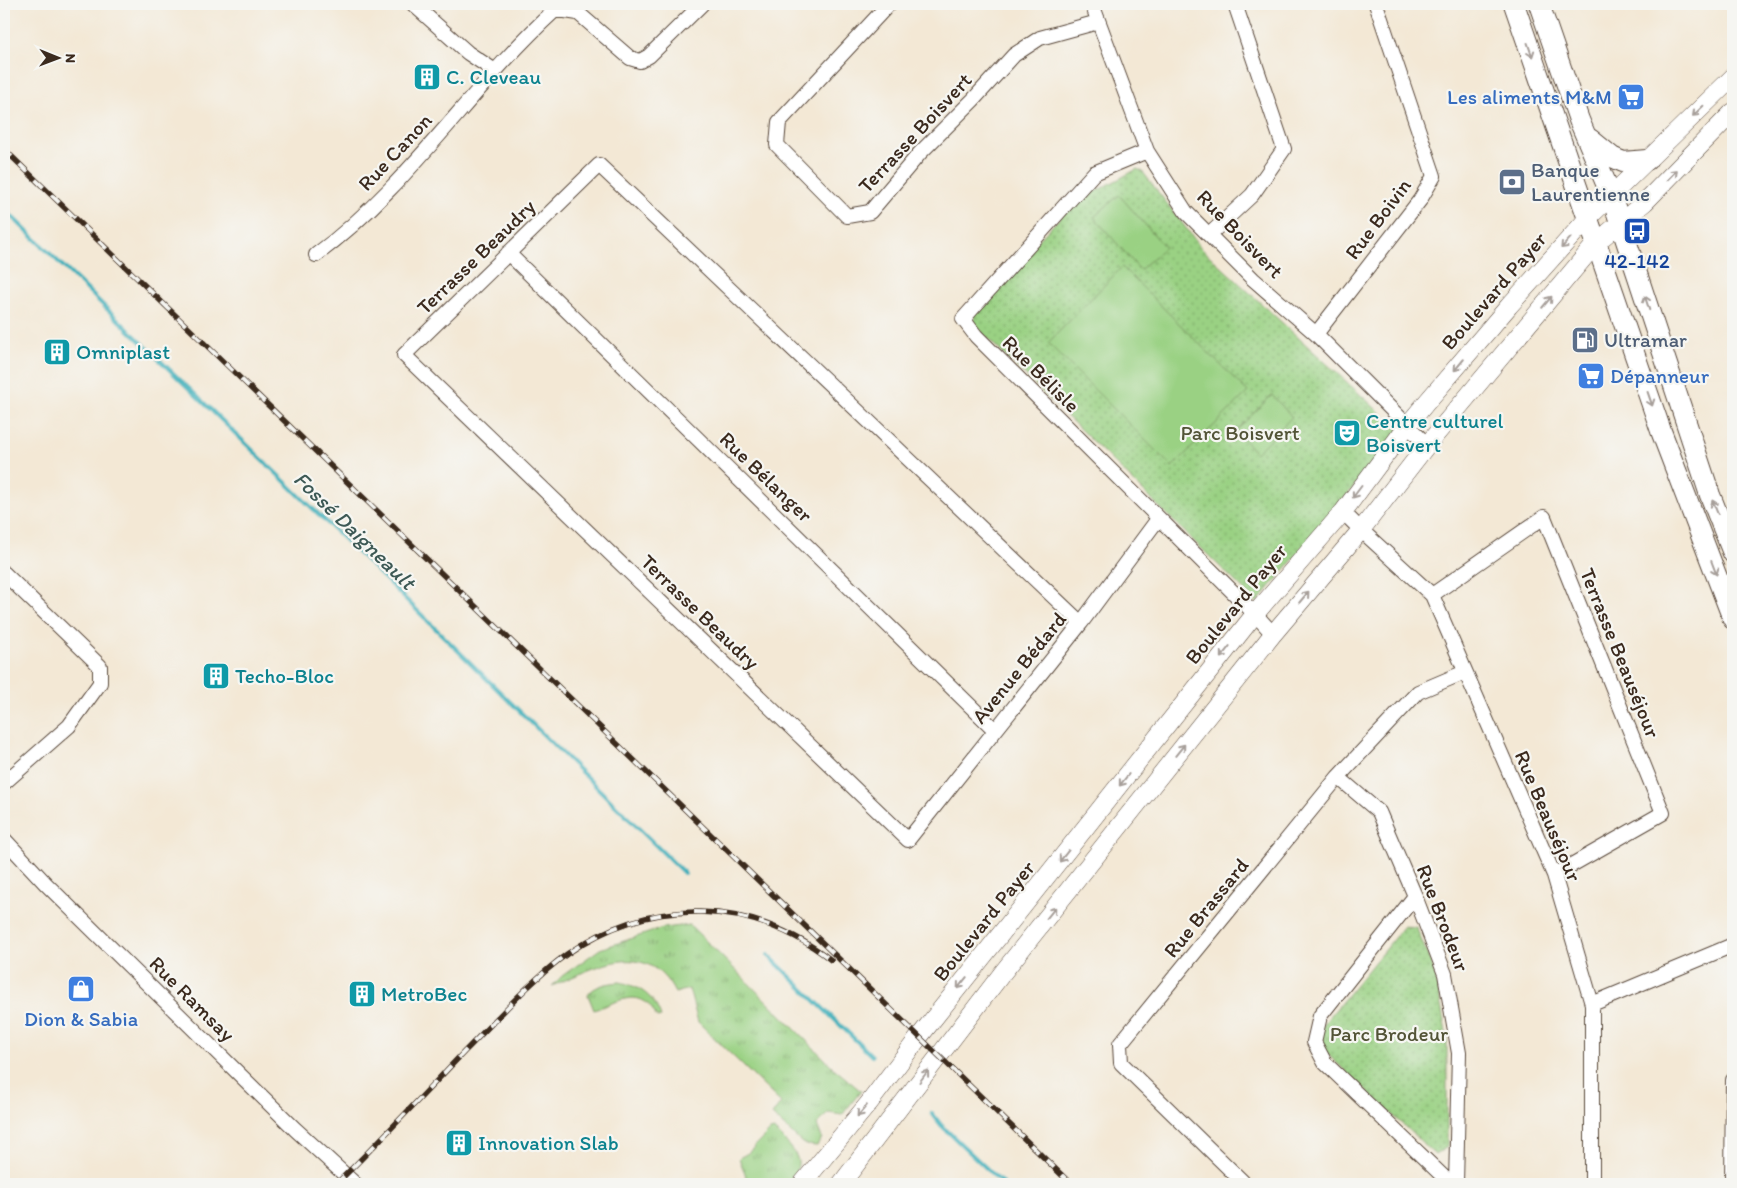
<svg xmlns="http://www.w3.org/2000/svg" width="1737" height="1188" font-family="Itim,sans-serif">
  <defs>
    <pattern id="grass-tufts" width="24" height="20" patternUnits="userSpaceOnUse" patternTransform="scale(1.25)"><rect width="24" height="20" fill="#9ad183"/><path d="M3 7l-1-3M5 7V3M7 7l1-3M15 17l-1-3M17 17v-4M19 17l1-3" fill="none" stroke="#7faa6b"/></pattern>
    <pattern id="park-dots" width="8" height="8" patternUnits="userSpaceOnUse" patternTransform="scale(1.25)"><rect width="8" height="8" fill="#9ad183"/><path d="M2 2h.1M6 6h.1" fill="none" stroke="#7faa6b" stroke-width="1.8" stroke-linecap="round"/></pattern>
  </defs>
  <rect width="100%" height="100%" fill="#f6f6f2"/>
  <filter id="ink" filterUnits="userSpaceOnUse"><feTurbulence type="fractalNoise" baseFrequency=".02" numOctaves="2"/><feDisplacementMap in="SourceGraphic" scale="10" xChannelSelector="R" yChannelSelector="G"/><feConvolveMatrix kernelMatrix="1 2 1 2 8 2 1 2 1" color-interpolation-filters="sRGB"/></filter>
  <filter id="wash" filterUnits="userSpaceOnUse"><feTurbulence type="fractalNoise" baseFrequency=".0096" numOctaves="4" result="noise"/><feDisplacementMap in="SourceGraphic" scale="20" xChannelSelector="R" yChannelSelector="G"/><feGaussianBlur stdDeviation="1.12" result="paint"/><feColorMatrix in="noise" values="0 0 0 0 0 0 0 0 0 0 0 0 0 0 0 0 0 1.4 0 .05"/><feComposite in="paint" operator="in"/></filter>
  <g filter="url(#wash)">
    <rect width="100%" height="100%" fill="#f3e8d5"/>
    <path fill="url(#grass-tufts)" stroke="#6a7e50" d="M 690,925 L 836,1070 L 861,1091 L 842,1115 L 828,1113 L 817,1125 L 822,1138 L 817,1146 L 806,1145 L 802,1143 L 772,1115 L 781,1103 L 698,1022 L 689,989 L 675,993 C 646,936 595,968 552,986 L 562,976 L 600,949 L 663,928 Z
      M 620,982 C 641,987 654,996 661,1017 L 657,1018 C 643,985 619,1001 594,1010 L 588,995 C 594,985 609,983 620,982 Z
      M 774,1130 C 783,1140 805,1156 796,1171 C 793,1176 789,1180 785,1184 L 751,1184 L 744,1179 L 746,1176 L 739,1158 L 748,1153 L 770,1131 Z"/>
    <path fill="url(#park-dots)" stroke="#6a7e50" d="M 1137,169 L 1142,171 L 1202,249 L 1400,431 L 1257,603 L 975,326 L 973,309 L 1073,204 Z
      M 1404,926 L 1416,927 L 1435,973 L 1447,1038 L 1447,1147 L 1435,1155 L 1323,1050 L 1322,1026 Z"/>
    <path fill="#9ad183" stroke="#6a7e50" d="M 1119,195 L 1165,247 L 1140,270 L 1094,217 Z
      M 1122,267 L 1248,392 L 1172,467 L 1048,343 Z
      M 1272,395 L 1292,417 L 1256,453 L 1236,431 Z"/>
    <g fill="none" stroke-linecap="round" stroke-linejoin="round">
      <path stroke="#40b0bb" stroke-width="4" d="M 4,209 L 374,568 L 684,873
        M 768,955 L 872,1056
        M 932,1113 L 941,1125 L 1003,1184"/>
    </g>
  </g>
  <g filter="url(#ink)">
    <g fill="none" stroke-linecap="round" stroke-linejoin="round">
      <g stroke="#574639" stroke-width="16">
        <path id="minor" d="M 413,4 L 468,53 L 495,71
          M 889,4 L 779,122 L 777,145 L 847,216 L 870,212 L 920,153 L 973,100 L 1014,55 L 1040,38 L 1098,22
          M 1092,4 L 1147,151 L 1186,212 L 1253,279 L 1316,334 L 1427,445
          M 1147,151 L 1094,173 L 963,319 L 976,336 L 1255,614 L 1273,634
          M 1209,235 L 1252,195 L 1284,149 L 1235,4
          M 508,253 L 995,730
          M 316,255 C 408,187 470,88 554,11 L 565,11 L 578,13 L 630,58 L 640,61 L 649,56 L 702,4
          M 1316,334 L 1420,200 L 1434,176 L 1376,4
          M 1343,512 L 1361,530 L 1432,595 L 1554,875 L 1592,1004 L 1592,1184
          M 4,573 L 100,666 L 100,683 L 69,726 L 4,783
          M 1432,595 L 1544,517 L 1663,813 L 1554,875
          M 1081,623 L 599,165 L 404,355 L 908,840 L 1081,623 L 1158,519
          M 1338,777 L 1379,812 L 1415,896 L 1445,974 L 1459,1053 L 1456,1184
          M 4,839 L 46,884 L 295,1129 L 355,1184
          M 1415,896 L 1320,1016 L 1314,1042 L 1325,1063 L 1451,1184
          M 1592,1004 L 1733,945
          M 1245,1184 L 1121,1063 L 1120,1044 L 1338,777 L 1418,692 L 1465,672
          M 1732,1184 L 1733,1080"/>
      </g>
      <g stroke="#574639" stroke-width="19">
        <path id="tertiary" d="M 802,1184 L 869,1103 L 919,1037 L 1255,614 L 1343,512 L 1407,426 L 1426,403 L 1509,306 L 1588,218 L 1733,77
          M 841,1184 L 1004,971 L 1273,634 L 1361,530 L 1427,445 L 1597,242 L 1645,202 L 1733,112"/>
      </g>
      <g stroke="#574639" stroke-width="22">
        <path id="secondary" d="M 1514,4 L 1661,431 L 1733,619
          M 1539,4 L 1579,120 L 1611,195 L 1710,495 L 1733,553
          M 1590,139 L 1612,157 L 1623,162 L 1647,160"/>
      </g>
      <use href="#minor" stroke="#fff" stroke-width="14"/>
      <use href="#tertiary" stroke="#fff" stroke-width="18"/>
      <use href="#secondary" stroke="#fff" stroke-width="20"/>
      <g stroke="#3b2a1e" stroke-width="5.5">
        <path id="rail" d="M 4,149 L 1071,1184
          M 336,1184 C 380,1141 422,1096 465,1051 C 496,1020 532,979 567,954 C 650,896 751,898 831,960"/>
      </g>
      <use href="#rail" stroke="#f6f6f2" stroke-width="4" stroke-dasharray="11" stroke-linecap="butt"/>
    </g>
    <defs><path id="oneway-shaft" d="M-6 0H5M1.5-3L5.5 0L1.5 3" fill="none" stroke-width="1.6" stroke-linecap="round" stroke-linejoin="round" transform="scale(1.25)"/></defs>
    <g stroke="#a79f9a">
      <use href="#oneway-shaft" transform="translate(1530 50) rotate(71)"/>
      <use href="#oneway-shaft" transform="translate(1698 111) rotate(136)"/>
      <use href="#oneway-shaft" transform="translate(1672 175) rotate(-46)"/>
      <use href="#oneway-shaft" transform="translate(1566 243) rotate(132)"/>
      <use href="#oneway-shaft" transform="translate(1547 302) rotate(-50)"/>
      <use href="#oneway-shaft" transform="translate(1647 303) rotate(-108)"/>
      <use href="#oneway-shaft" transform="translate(1459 365) rotate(130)"/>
      <use href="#oneway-shaft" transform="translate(1650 399) rotate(71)"/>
      <use href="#oneway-shaft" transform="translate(1357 492) rotate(127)"/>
      <use href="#oneway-shaft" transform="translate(1715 507) rotate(-112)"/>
      <use href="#oneway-shaft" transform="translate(1714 568) rotate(69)"/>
      <use href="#oneway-shaft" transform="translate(1304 597) rotate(-50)"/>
      <use href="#oneway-shaft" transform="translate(1225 652) rotate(128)"/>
      <use href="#oneway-shaft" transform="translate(1180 750) rotate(-51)"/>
      <use href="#oneway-shaft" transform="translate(1124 780) rotate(128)"/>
      <use href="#oneway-shaft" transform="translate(1064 856) rotate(128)"/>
      <use href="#oneway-shaft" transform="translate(1051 913) rotate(-51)"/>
      <use href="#oneway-shaft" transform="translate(962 983) rotate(129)"/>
      <use href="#oneway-shaft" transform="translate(924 1076) rotate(-53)"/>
      <use href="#oneway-shaft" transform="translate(862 1111) rotate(130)"/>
    </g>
  </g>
  <defs>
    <g id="building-square" transform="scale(1.4375)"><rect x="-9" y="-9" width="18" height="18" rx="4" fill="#0f9aa8" stroke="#f6f6f2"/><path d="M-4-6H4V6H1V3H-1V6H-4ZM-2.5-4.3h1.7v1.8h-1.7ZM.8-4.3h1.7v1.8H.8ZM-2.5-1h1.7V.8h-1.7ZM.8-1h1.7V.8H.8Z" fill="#fff"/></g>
    <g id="supermarket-square" transform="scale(1.4375)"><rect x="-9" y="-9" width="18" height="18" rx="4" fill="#3f7fe0" stroke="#f6f6f2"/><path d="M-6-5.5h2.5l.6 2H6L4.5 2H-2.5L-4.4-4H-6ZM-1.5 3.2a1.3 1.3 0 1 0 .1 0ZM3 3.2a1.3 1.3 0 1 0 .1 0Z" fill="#fff"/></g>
    <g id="bank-square" transform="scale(1.4375)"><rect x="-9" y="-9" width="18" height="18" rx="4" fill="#5c6f8a" stroke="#f6f6f2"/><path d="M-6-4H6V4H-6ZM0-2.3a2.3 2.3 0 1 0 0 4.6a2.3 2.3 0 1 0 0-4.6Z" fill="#fff"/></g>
    <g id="bus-square" transform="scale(1.4375)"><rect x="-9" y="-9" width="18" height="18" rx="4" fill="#1a4fb4" stroke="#f6f6f2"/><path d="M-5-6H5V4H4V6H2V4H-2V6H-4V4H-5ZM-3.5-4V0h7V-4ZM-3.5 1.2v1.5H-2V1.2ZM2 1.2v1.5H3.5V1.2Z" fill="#fff"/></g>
    <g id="fuel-square" transform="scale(1.4375)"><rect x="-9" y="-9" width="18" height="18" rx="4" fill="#5c6f8a" stroke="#f6f6f2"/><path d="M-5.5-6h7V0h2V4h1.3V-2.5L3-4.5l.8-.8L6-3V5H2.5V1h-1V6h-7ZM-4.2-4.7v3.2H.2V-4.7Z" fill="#fff"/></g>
    <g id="theatre-square" transform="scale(1.4375)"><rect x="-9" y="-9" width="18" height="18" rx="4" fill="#0f9aa8" stroke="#f6f6f2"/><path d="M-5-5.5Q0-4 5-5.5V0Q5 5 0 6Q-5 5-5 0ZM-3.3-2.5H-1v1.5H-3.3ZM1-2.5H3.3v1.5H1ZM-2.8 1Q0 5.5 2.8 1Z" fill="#fff"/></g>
    <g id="shop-square" transform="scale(1.4375)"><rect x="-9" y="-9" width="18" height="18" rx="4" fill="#3f7fe0" stroke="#f6f6f2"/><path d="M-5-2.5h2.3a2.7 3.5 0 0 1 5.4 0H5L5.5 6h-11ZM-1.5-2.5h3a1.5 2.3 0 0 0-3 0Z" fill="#fff"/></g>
  </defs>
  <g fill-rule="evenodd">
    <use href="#building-square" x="427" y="77"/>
    <use href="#supermarket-square" x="1631" y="97"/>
    <use href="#bank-square" x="1512" y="182"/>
    <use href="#bus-square" x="1637" y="231"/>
    <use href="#fuel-square" x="1585" y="340"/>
    <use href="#building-square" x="57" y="352"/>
    <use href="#supermarket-square" x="1591" y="376"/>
    <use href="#theatre-square" x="1347" y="433"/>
    <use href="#building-square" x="216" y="676"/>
    <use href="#shop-square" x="81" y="989"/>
    <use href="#building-square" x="362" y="994"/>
    <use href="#building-square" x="459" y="1143"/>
  </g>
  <g text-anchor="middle" stroke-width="4.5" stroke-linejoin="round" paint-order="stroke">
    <g font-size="21" fill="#0d838f" stroke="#f6f6f2" text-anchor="start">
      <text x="446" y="84">C. Cleveau</text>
      <text x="76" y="359">Omniplast</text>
      <text x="1366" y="428">Centre culturel<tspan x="1366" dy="24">Boisvert</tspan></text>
      <text x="235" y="683">Techo-Bloc</text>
      <text x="381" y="1001">MetroBec</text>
      <text x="478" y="1150">Innovation Slab</text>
    </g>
    <g font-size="21" fill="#366cbe" stroke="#f6f6f2" text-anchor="end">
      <text x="1612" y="104">Les aliments M&amp;M</text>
      <text x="1610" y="383" text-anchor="start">Dépanneur</text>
      <text x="81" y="1026" text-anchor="middle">Dion &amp; Sabia</text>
    </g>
    <g font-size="21" fill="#3b2a1e" stroke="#f6f6f2">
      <text transform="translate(915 133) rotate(-47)" y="7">Terrasse Boisvert</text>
      <text transform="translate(395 152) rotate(-47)" y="7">Rue Canon</text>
      <text transform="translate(1378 219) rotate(-53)" y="7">Rue Boivin</text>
      <text transform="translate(1240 234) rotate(46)" y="7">Rue Boisvert</text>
      <text transform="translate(476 257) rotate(-44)" y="7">Terrasse Beaudry</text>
      <text transform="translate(1494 291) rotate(-49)" y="7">Boulevard Payer</text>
      <text transform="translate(1041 374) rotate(45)" y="7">Rue Bélisle</text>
      <text transform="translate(766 477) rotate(44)" y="7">Rue Bélanger</text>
      <text transform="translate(1236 604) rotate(-51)" y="7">Boulevard Payer</text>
      <text transform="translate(700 612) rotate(44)" y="7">Terrasse Beaudry</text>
      <text transform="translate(1620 653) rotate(68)" y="7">Terrasse Beauséjour</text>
      <text transform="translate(1019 668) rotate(-51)" y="7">Avenue Bédard</text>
      <text transform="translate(1548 816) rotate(67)" y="7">Rue Beauséjour</text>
      <text transform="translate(1206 908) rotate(-51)" y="7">Rue Brassard</text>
      <text transform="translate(1443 918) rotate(69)" y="7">Rue Brodeur</text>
      <text transform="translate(984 921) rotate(-51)" y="7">Boulevard Payer</text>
      <text transform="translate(192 999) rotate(45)" y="7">Rue Ramsay</text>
    </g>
    <g font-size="21" fill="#4e5e75" stroke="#f6f6f2" text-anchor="start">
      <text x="1531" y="177">Banque<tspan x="1531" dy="24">Laurentienne</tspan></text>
      <text x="1604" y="347">Ultramar</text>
    </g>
    <g font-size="21" fill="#164399" stroke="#f6f6f2">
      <text x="1637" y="268">42-142</text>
    </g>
    <g font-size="21" fill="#535437" stroke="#f6f6f2">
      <text x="1240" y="440">Parc Boisvert</text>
      <text x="1389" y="1041">Parc Brodeur</text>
    </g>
    <g font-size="22" font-style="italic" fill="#3d5955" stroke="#f6f6f2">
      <text transform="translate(355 530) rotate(44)" y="8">Fossé Daigneault</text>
    </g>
  </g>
  <rect width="1737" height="1188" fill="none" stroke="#f6f6f2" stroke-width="20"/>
  <g transform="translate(58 58) rotate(91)" stroke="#f6f6f2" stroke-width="4" paint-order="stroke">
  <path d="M0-4L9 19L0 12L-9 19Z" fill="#3b2a1e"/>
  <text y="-8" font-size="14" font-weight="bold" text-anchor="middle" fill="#3b2a1e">N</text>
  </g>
</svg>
